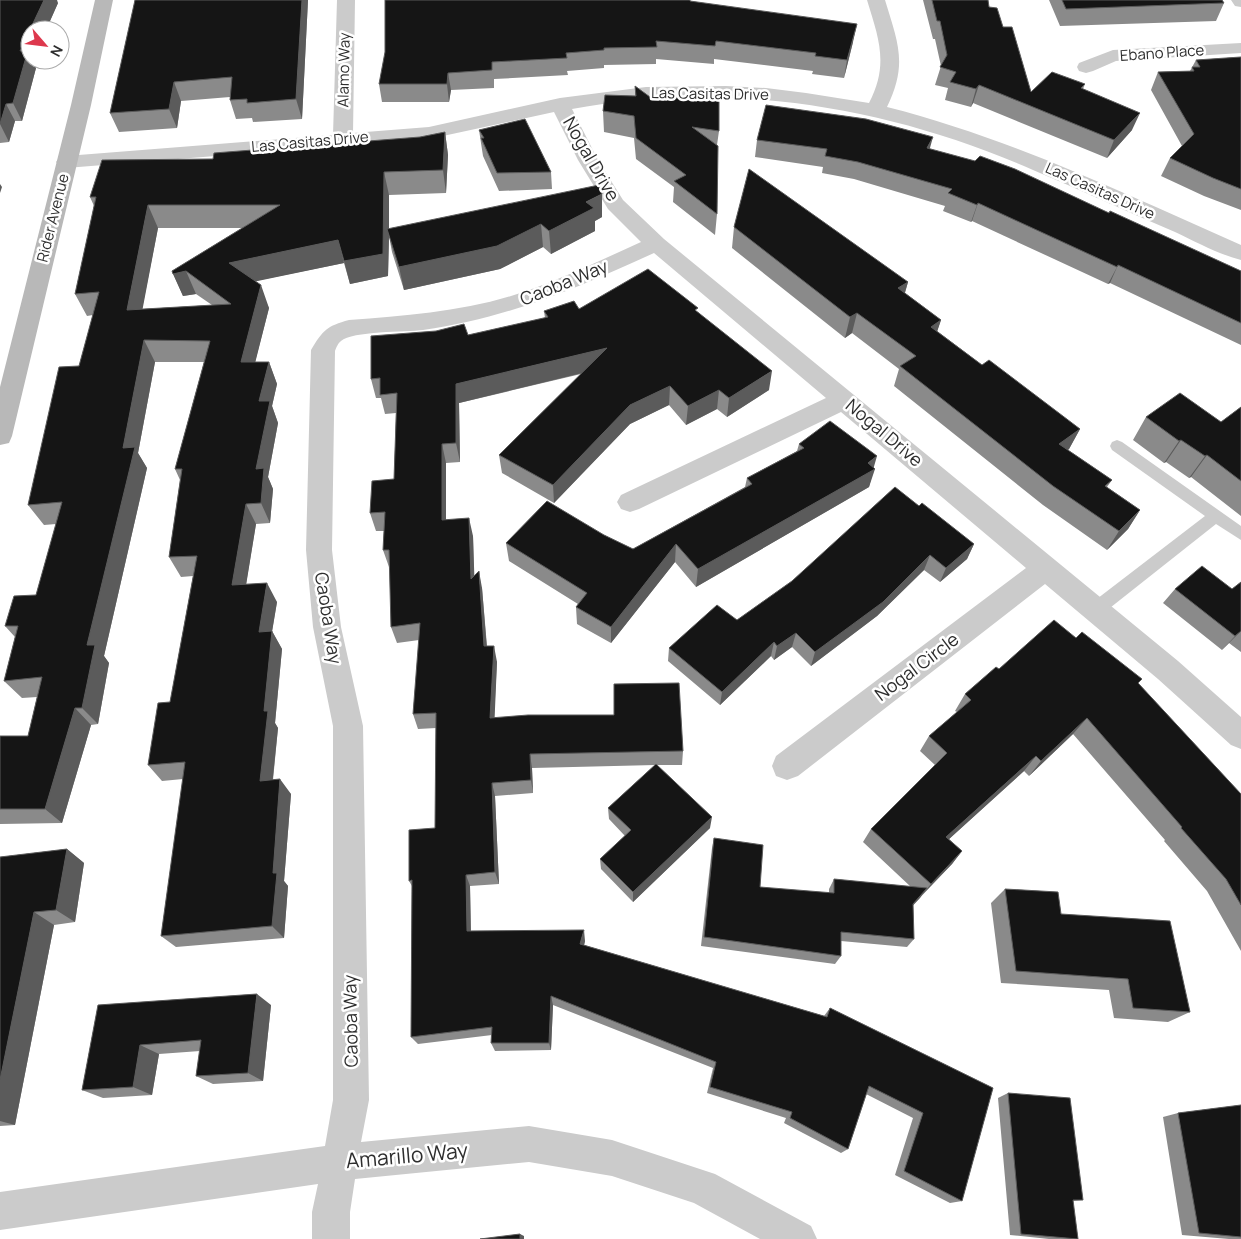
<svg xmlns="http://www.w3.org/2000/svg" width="1241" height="1239" font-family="Manrope,sans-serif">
  <rect width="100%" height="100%" fill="#fff"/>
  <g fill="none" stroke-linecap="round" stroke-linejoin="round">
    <path fill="#cbcbcb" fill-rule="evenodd" d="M 1117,440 L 1122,442 L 1241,526 L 1241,540 L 1216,524 L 1101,615 L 1095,617 L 1089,615 L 1087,610 L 1089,605 L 1205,516 L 1112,450 L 1110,446 L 1112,442 Z"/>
    <path fill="#cbcbcb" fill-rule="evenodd" d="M 337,0 L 355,0 L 353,133 L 429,127 L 560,98 L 646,87 L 726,86 L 766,88 L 806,93 L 869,103 C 889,65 879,39 867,0 L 885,0 C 898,43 908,64 887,107 C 1010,138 1125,194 1241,245 L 1241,260 C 1218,254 1196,242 1175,232 C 1128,212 1080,190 1033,170 C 888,106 729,80 572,109 L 598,160 L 623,200 L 664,239 L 1178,661 L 1241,717 L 1241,749 L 1231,745 L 1158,679 L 1045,584 L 798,776 L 787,780 L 776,776 L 772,766 L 776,756 L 1026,568 L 841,412 L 639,509 L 630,512 L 621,509 L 617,502 L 621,495 L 826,398 L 654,253 C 577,288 508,318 423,330 C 406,332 352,331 341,341 C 338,343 336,348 335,351 L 332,550 L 341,627 L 363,726 L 369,1100 L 361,1142 L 529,1126 L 612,1140 L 715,1174 L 811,1226 L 817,1239 L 760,1239 L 694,1203 L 612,1176 L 529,1162 L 355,1179 L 350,1212 L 350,1239 L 312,1239 L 312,1212 L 318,1184 L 0,1230 L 0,1192 L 325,1146 L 333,1100 L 333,726 L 313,627 L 306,550 L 311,350 C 323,330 327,326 349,320 C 404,316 458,312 511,296 C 556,282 599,261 641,242 L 608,209 L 578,160 L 554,112 L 429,139 L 66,168 L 59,166 L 56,162 L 59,158 L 66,156 L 333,135 Z
      M 1231,0 L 1241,0 L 1241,7 L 1235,6 Z
      M 1241,43 L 1241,53 L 1116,61 L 1093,71 L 1086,73 L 1079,71 L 1077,67 L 1079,63 L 1113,50 Z"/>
    <path fill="#b8b8b8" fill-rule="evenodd" d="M 95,0 L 113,0 L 91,105 L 12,436 L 9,443 L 0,445 L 0,387 L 71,105 Z"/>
  </g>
  <path fill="#8a8a8a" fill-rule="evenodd" d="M 0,0 L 58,3 L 46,30 L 30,30 L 30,60 L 32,60 L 36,68 L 22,121 L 15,121 L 9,142 L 0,143 Z
    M 135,0 L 308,0 L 302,119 L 253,122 L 252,118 L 236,119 L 230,100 L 230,97 L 181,101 L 177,128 L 119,132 L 110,113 Z
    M 923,0 L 988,0 L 989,7 L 1003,27 L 1031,92 L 1085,84 L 1083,89 L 1132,130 L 1107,158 L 973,103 L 971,107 L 945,100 L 948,88 L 935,85 L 941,66 L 935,39 L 933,39 Z
    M 1049,0 L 1222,0 L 1224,3 L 1216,21 L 1060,26 Z
    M 690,1 L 853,42 L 844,78 L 812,74 L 813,71 L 714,59 L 714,64 L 656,59 L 656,64 L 604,65 L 604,68 L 567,71 L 568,75 L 494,79 L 494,88 L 451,90 L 449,102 L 382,102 L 379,84 Z
    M 1241,57 L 1241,210 L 1204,196 L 1161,176 L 1170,158 L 1182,146 L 1151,90 L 1158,72 L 1190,71 L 1196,60 Z
    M 635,86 L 650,97 L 719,131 L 717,145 L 717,214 L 715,235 L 673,202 L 674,187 L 636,159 L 634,138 L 604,132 L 603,111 L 635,96 Z
    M 479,130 L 551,172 L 552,189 L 499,191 L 483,156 Z
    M 445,132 L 448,155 L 446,193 L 389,195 L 389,229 L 602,217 L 595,221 L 595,231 L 551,254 L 543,247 L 500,269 L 404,290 L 392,252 L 389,236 L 388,276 L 350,284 L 344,263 L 255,281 L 269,308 L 255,362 L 269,362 L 277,384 L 272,406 L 278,423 L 268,477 L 273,489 L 270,523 L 256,524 L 246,584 L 277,602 L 272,631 L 282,649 L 275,723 L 278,728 L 273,780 L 291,794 L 284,881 L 288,886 L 284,938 L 176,947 L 161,936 L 183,779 L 162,781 L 148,765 L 170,702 L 193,576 L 181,577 L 169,557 L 180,480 L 175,469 L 204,362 L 155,362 L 138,453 L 147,468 L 104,656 L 109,663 L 98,724 L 91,725 L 62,823 L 0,824 L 0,736 L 28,736 L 37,697 L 22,698 L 4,681 L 15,637 L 5,626 L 36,595 L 56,524 L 44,525 L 28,505 L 79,366 L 93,315 L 87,316 L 75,294 L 94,206 L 90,197 L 213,159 L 420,137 ZM 158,228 L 242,228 L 172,271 L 183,296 L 196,294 L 212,305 L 142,309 Z
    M 757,140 L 930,149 L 1109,213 L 1241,271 L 1241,345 L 1110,283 L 1108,284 L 972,221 L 971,222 L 943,211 L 945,206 L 854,179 L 822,173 L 823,167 L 755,157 Z
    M 734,227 L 908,282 L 905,293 L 941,320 L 937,331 L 982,365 L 1080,429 L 1069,449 L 1068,450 L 1112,480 L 1107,487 L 1140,510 L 1128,529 L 1107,550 L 1043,505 L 894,386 L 899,369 L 852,333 L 845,338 L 732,248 Z
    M 579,309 L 698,312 L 769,390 L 727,417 L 717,409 L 686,425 L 669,405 L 630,424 L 554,503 L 502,473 L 499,455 L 581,374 L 459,403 L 460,462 L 446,463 L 446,520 L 473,536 L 474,576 L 482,588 L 487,646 L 497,662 L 494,717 L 683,751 L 682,765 L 657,765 L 710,828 L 633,902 L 601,869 L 600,859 L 625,836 L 609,819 L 608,808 L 655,765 L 532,768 L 533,793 L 495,796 L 499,884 L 470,886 L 471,931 L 585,941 L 584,945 L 824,1016 L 830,1008 L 993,1088 L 962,1201 L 950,1203 L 895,1175 L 913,1118 L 866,1094 L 848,1149 L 841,1153 L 784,1123 L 786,1118 L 707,1093 L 713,1068 L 553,1005 L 551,1050 L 495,1051 L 491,1043 L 492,1035 L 418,1044 L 411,1037 L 412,886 L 409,881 L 435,828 L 436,728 L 418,729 L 413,714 L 419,640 L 397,643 L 391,627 L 390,567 L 389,567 L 383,550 L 384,531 L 376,531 L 370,513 L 394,479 L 396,413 L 385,414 L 381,398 L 376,398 L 371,379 L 468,335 L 545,318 L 544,311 Z
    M 1241,407 L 1241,516 L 1191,477 L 1189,478 L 1166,462 L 1164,463 L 1133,440 L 1146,417 L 1221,422 Z
    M 799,444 L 874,467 L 869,487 L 696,587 L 675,562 L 611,643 L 577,624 L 576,607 L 578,604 L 509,561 L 506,543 L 604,535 L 633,549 L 745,487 L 747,478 L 797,451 Z
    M 919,506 L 974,544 L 967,559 L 940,582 L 924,570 L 877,616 L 811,666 L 792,647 L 774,660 L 771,656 L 720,705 L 668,661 L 669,648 L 737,620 Z
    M 1241,582 L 1241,652 L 1229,643 L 1222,650 L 1163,603 L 1175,589 L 1232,589 Z
    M 1076,638 L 1142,679 L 1138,683 L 1241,794 L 1241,951 L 1207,891 L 1164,841 L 1165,840 L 1073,734 L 1029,776 L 1024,771 L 949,839 L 962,851 L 952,864 L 913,905 L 914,939 L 907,947 L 841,941 L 841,956 L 835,964 L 701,946 L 712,848 L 714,838 L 760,887 L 829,893 L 829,889 L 834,879 L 911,887 L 863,842 L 871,829 L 935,765 L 920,751 L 929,736 L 957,712 L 955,711 L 965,694 L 999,669 Z
    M 67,849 L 84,863 L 75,922 L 54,925 L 15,1125 L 0,1126 L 0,857 Z
    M 1005,889 L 1061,914 L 1190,1012 L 1168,1022 L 1114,1018 L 1109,990 L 1001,983 L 991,903 Z
    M 98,1005 L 271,1005 L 263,1081 L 213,1084 L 196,1076 L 200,1051 L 159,1054 L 152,1095 L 103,1098 L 82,1090 Z
    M 1008,1093 L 1083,1200 L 1073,1201 L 1078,1239 L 1049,1239 L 1010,1235 L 998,1098 Z
    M 1241,1105 L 1241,1239 L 1229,1239 L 1182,1235 L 1163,1117 L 1178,1113 Z"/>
  <path fill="#5b5b5b" d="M 44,0 L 57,0 L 58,3 L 46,30 L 30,30 L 30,60 L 32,60 L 36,68 L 22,121 L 13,103 L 20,51 Z
    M 302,0 L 308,0 L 302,119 L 296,99 Z
    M 857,24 L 853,42 L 844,78 L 847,60 Z
    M 448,73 L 451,90 L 449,102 L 447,84 Z
    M 174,82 L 181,101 L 177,128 L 169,109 Z
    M 979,85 L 973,103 L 971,107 L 976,89 Z
    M 6,104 L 15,121 L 9,142 L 0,124 Z
    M 1140,113 L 1132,130 L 1107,158 L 1114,140 Z
    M 445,132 L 448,155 L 446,193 L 443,170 Z
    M 933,137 L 928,155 L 927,148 Z
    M 384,172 L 389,195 L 389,234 L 387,229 L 389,236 L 388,276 L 350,284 L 344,261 Z
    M 0,184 L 2,187 L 0,193 Z
    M 602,194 L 602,217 L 595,221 L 595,231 L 551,254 L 549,231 L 586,202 Z
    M 978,203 L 972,221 L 971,222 L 977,205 Z
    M 148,205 L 158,228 L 138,333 L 127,310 Z
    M 541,224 L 543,247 L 500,269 L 404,290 L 399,267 Z
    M 338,240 L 344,263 L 238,285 L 229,263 Z
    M 1118,265 L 1110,283 L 1108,284 L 1117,267 Z
    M 186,271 L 196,294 L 183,296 L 173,274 Z
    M 908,282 L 902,302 L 898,288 Z
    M 261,285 L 269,308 L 250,383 L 241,362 Z
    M 857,313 L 852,333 L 845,338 L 850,317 Z
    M 941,320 L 934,341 L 931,327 Z
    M 144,340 L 155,362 L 138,453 L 147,468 L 104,656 L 109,663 L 98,724 L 82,708 L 87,645 L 123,448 Z
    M 607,348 L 607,367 L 459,403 L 460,462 L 456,443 L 456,384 Z
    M 269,362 L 277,384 L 272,406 L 278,423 L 268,477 L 273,489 L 270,523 L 261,503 L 256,469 L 259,401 Z
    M 772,371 L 769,390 L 727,417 L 729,398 Z
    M 670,386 L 669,405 L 630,424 L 554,503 L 553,485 L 630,405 Z
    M 719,390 L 717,409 L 686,425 L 688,406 Z
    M 1080,429 L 1069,449 L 1049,463 L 1059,444 Z
    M 1181,440 L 1166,462 L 1164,463 L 1179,441 Z
    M 442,444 L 446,463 L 446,538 L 442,520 Z
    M 1207,455 L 1191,477 L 1189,478 L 1205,456 Z
    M 877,456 L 873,470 L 875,469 L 869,487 L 696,587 L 698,569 L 868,463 Z
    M 246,504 L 256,524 L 243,604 L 232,585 Z
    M 1140,510 L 1128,529 L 1107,550 L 1119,531 Z
    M 469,518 L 473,536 L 475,596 L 471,579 Z
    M 676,544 L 675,562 L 611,643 L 611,627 Z
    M 974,544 L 967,559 L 940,582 L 946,568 Z
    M 930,555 L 924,570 L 877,616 L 811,666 L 815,652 Z
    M 479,571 L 482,588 L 488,662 L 484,646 Z
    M 267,583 L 277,602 L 269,650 L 259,632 Z
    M 272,631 L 282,649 L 275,723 L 278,728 L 271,796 L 260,781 L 264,711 Z
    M 1241,631 L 1222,650 L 1235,636 Z
    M 796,633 L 792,647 L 774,660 L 777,646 Z
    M 774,642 L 771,656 L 720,705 L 722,692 Z
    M 494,646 L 497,662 L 494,732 L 490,718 Z
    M 75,708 L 91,725 L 62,823 L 45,809 Z
    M 1087,718 L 1073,734 L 1029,776 L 1041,761 Z
    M 530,754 L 532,768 L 533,793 L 531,780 Z
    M 1036,756 L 1024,771 L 937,850 L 946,837 Z
    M 280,779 L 291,794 L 284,881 L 288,886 L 284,938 L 272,926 L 273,873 Z
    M 492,783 L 495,796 L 499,884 L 495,872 Z
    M 712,817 L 710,828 L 633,902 L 633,892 Z
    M 67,849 L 84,863 L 75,922 L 56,910 Z
    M 962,851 L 952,864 L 921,896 L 931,884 Z
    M 466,875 L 470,886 L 471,942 L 467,931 Z
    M 927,888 L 920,898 L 906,913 L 913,904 Z
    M 34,912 L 54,925 L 15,1125 L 0,1121 L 0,1080 Z
    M 584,930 L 585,941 L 582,954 L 580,944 Z
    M 257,994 L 271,1005 L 263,1081 L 248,1073 Z
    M 551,996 L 553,1005 L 551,1050 L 549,1043 Z
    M 140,1045 L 159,1054 L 152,1095 L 133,1087 Z
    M 520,1234 L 524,1236 L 524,1239 L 520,1239 Z"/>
  <path fill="#151515" stroke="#5b5b5b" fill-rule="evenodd" d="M 0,0 L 44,0 L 20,51 L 28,50 L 13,103 L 6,104 L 0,124 Z
    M 135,0 L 302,0 L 296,99 L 247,103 L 247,99 L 230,100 L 232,77 L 174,82 L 169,109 L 110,113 Z
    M 385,0 L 690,0 L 690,1 L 857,24 L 847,60 L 815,56 L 816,53 L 716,41 L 715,46 L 656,41 L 657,47 L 604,48 L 604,50 L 566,53 L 567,58 L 492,62 L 492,70 L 448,73 L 447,84 L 379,84 L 385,52 Z
    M 932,0 L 988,0 L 989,7 L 997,8 L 1003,27 L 1012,27 L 1031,92 L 1052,72 L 1085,84 L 1081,88 L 1140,113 L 1114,140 L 979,85 L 976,89 L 950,82 L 956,72 L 940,67 L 947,55 L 940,21 L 937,21 Z
    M 1062,0 L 1222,0 L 1224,3 L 1066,9 Z
    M 1241,57 L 1241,189 L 1213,178 L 1170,158 L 1194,134 L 1158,72 L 1194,71 L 1192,67 L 1200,67 L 1196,60 Z
    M 635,86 L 650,97 L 719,99 L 719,131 L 692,127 L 718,146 L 717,214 L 674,181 L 686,175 L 636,138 L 634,116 L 603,111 L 605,95 L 636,96 Z
    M 766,105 L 866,119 L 933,137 L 927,148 L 975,161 L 980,156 L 1015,169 L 1109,213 L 1110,211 L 1241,271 L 1241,323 L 1118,265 L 1117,267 L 978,203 L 977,205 L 948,193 L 952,189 L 858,162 L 825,156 L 827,149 L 757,140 Z
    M 525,119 L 551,172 L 497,173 L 481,138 L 484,138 L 479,130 Z
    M 445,132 L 443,170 L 384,172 L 383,254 L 344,261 L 338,240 L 229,263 L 261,285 L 241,362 L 269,362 L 259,401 L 270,401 L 256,469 L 264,468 L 261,503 L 246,504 L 232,585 L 267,583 L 259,632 L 272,631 L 264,711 L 268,711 L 260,781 L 280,779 L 273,873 L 277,873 L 272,926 L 161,936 L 185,762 L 148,765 L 158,703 L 170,702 L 197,556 L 169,557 L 182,469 L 175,469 L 210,341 L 144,340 L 123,448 L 135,447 L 87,645 L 95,645 L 82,708 L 75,708 L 45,809 L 0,809 L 0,736 L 28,736 L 42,677 L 4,681 L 18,626 L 5,626 L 14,596 L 36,595 L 62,502 L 28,505 L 59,367 L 79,366 L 99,292 L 75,294 L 96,197 L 90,197 L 102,160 L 213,159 L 214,153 L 420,137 ZM 148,205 L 280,205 L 172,271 L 173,274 L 186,271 L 231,304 L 127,310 Z
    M 749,169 L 908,282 L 898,288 L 941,320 L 931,327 L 982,365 L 989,360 L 1080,429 L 1059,444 L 1112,480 L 1105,486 L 1140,510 L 1119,531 L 1053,486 L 900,366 L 916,356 L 857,313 L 850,317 L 734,227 Z
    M 599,185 L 602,194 L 586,202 L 594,208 L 549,231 L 541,224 L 497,246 L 399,267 L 387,229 Z
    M 648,269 L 698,308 L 695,310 L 772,371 L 729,398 L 719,390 L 688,406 L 670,386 L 630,405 L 553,485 L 499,455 L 607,348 L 456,384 L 456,443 L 442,444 L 442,520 L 469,518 L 471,579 L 479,571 L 484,646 L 494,646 L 490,718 L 528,715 L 614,715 L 614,684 L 679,683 L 683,751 L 530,754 L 531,780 L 492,783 L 495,872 L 466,875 L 467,931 L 584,930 L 580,944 L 827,1017 L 830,1008 L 993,1088 L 962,1201 L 904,1171 L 923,1113 L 869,1086 L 848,1149 L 790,1118 L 792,1112 L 710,1087 L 716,1062 L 551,996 L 549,1043 L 491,1043 L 492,1027 L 411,1037 L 412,880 L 409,881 L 409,830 L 435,828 L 436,713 L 413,714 L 420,623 L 391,627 L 389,550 L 383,550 L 385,512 L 370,513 L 372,481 L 394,479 L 397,393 L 380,395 L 380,378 L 371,379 L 371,336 L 436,331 L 464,324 L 468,335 L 548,317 L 544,311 L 574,301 L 579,309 Z
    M 1180,393 L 1221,422 L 1241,407 L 1241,481 L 1207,455 L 1205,456 L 1181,440 L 1179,441 L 1146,417 Z
    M 830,421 L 877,456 L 868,463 L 875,469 L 698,569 L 676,544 L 611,627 L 576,607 L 587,593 L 506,543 L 547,501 L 604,535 L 633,549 L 752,484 L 747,478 L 804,448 L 799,444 Z
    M 895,487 L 919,506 L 922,503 L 974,544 L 946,568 L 930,555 L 883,602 L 815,652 L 796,633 L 777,646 L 774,642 L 722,692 L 669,648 L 717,605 L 737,620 L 792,581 Z
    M 1202,566 L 1232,589 L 1241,582 L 1241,631 L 1235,636 L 1175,589 Z
    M 1054,620 L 1076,638 L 1082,632 L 1142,679 L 1138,683 L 1241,794 L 1241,905 L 1226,879 L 1181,828 L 1182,827 L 1087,718 L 1041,761 L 1036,756 L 946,837 L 962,851 L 931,884 L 871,829 L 947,753 L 929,736 L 971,700 L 965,694 L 996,667 L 999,669 Z
    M 656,764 L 712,817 L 633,892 L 600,859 L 631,830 L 608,808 Z
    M 714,838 L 763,845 L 760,887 L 834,893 L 834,879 L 927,888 L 913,904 L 914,939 L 841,932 L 841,956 L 704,937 Z
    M 67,849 L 56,910 L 34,912 L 0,1080 L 0,857 Z
    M 1005,889 L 1058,892 L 1061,914 L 1170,921 L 1190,1012 L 1133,1008 L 1128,979 L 1016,971 Z
    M 257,994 L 248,1073 L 196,1076 L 201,1040 L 140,1045 L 133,1087 L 82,1090 L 98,1005 Z
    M 1008,1093 L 1070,1098 L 1083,1200 L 1073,1200 L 1078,1239 L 1021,1234 Z
    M 1241,1105 L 1241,1237 L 1199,1233 L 1178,1113 Z
    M 520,1234 L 520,1239 L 480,1239 Z"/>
  <g text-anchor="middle" stroke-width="5" stroke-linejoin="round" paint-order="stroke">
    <g font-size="15" fill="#2e2e2e" stroke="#fff">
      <text transform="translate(1162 53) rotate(-4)" y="5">Ebano Place</text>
      <text transform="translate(344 70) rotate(-89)" y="5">Alamo Way</text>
      <text transform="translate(710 94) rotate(1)" y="5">Las Casitas Drive</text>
      <text transform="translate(310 142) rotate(-5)" y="5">Las Casitas Drive</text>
      <text transform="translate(1100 191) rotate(24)" y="5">Las Casitas Drive</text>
      <text transform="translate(53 218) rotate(-76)" y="5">Rider Avenue</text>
    </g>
    <g font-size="18" fill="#2e2e2e" stroke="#fff">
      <text transform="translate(591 159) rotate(60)" y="6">Nogal Drive</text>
      <text transform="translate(564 283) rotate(-22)" y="6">Caoba Way</text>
      <text transform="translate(884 433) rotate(40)" y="6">Nogal Drive</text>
      <text transform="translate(328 618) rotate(81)" y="6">Caoba Way</text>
      <text transform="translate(917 667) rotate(-37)" y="6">Nogal Circle</text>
      <text transform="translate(351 1021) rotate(-91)" y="6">Caoba Way</text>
    </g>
    <g font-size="21" fill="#2e2e2e" stroke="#fff">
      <text transform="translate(407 1156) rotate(-5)" y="7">Amarillo Way</text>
    </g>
  </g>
  <g transform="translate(45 45) rotate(118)"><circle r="24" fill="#ffffff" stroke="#ababab"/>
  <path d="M0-4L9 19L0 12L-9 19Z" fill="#dd384d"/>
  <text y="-8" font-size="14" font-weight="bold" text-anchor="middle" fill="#2e2e2e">N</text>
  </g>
</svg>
